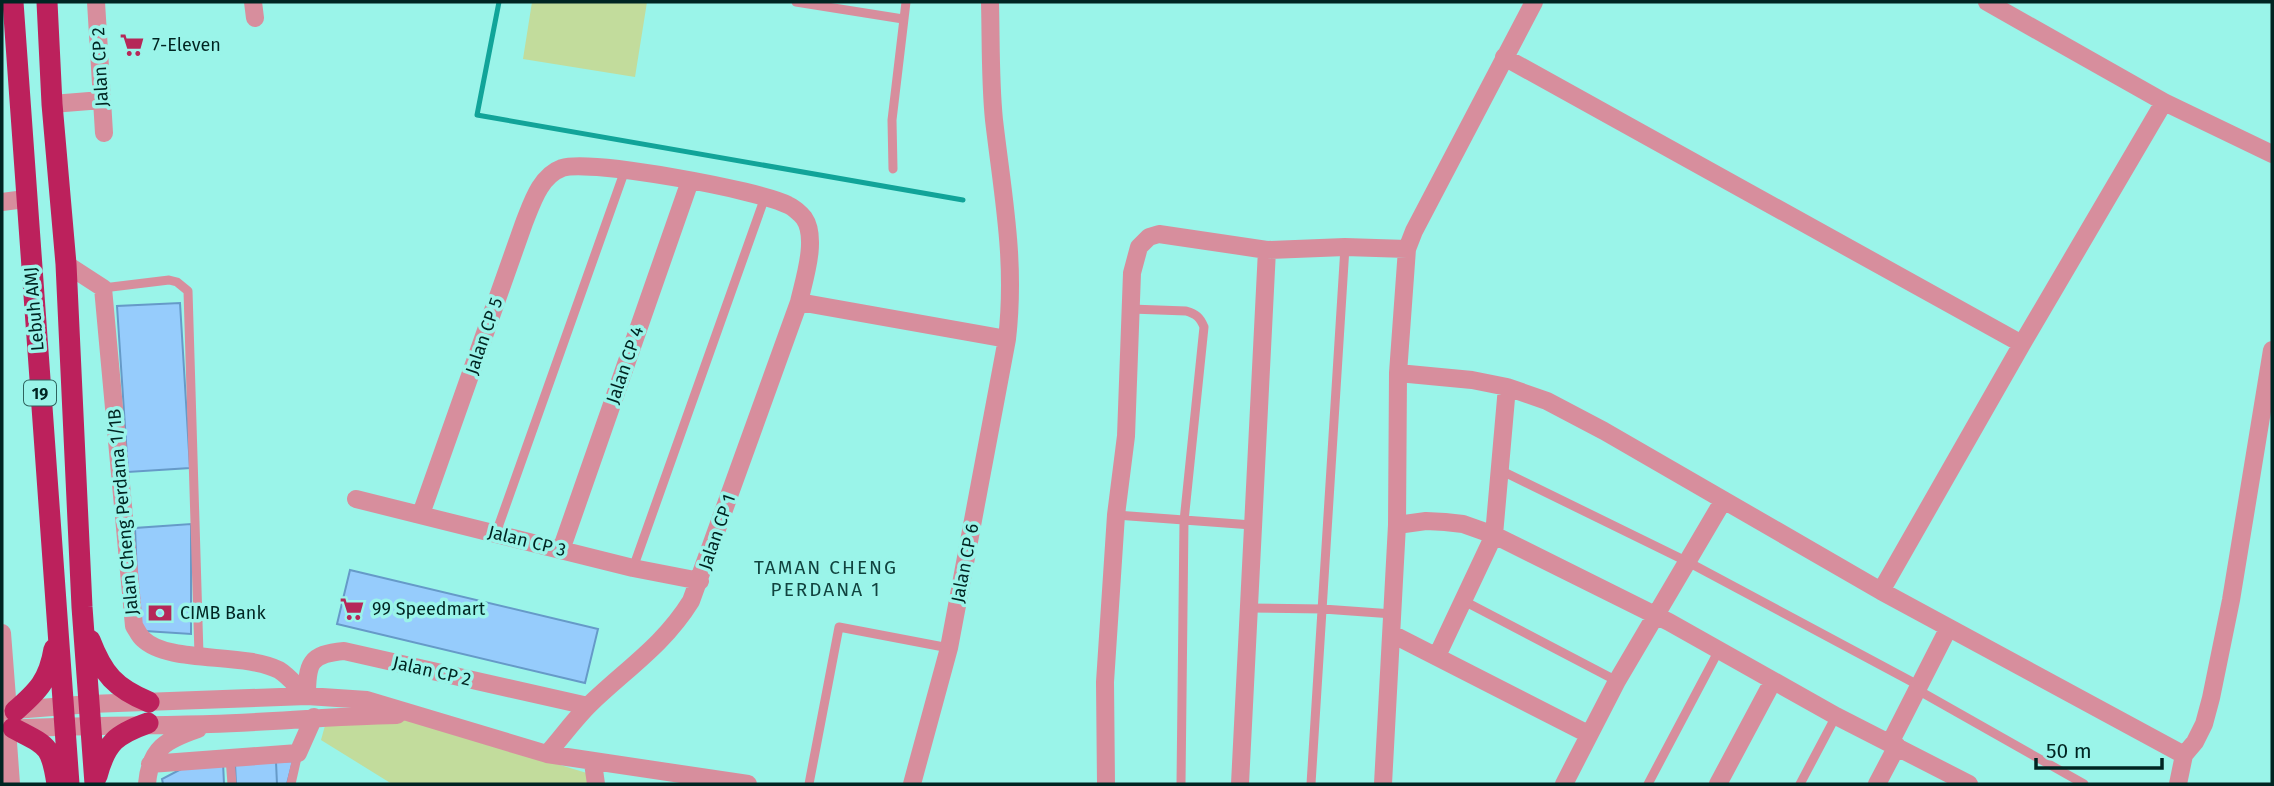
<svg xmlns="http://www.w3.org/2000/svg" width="2274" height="786" font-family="'Fira Sans',sans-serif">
  <rect width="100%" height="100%" fill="#9af4e9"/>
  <path fill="#c2dc9c" d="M 532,2 L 647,2 L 635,77 L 523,59 Z
    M 398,716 L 600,777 L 599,784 L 392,784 L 321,740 L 326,722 Z"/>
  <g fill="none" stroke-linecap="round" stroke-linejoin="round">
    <path stroke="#11a499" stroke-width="5" d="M 499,2 L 477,115 L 963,200"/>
  </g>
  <path fill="#96ccfc" stroke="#669ac8" stroke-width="2" d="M 180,303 L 190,468 L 128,472 L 117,306 Z
    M 191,524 L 191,634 L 145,631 L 139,624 L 135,528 Z
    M 350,570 L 598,629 L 585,683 L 337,624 Z
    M 293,761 L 287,784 L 277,784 L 276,762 Z
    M 223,762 L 224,784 L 163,784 L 162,779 L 185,767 Z
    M 276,762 L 277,784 L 236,784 L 235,764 Z"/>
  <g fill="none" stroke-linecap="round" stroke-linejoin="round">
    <path stroke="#d78e9d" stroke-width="9" d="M 796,2 L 903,19
      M 893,169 L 892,120 L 906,2
      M 103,288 L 169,280 L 177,282 L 188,291 L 199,655
      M 1131,309 L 1186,311 C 1196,314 1200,317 1204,327 L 1184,521 L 1181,784
      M 1500,470 L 1688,562 L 1918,685
      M 1116,515 L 1252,525
      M 496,533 L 625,170
      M 633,568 L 765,197
      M 1464,601 L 1617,681
      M 1249,608 L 1323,609 L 1393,614
      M 1916,689 L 2084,784
      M 230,758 L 232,784
      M 291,784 L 298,753
      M 809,784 L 839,627 L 949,648
      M 1311,784 L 1345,247
      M 1648,784 L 1719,650
      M 1800,784 L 1836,716"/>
    <path stroke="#d78e9d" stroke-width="18" d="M 96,2 L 104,133
      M 253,2 L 255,18
      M 1987,2 L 2164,102 L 2272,154
      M 1504,57 L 2022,344
      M 52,104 L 102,100
      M 2,202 L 25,199
      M 66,264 L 103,288 L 134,626 C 137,630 139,636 143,639 C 168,664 244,652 279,670 C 289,676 298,688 307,696
      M 799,302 L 1007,339
      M 1398,373 L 1472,380 L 1507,387 L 1547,401 L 1604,431 L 1881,591 L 2184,755
      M 356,499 L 633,568 L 700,581
      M 421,514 L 524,223 C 532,203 540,176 562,168 C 591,159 759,190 788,205 C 793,207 801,214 804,218 C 818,238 804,280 799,302 L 691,601 C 663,646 626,669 589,705 C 574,720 561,738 547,754
      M 1397,525 L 1426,521 L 1445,522 L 1463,524 L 1494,535 L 1669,622 L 1836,716 L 1969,784
      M 561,550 L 690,181
      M 1881,591 L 2022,344 L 2164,102
      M 2,633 L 8,711
      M 1392,634 L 1588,734
      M 1437,656 L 1494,535 L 1507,387
      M 307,696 C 307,664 309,654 344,651 L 588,706
      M 2,711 L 90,704 L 307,696 L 367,700 L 547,754 L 748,784
      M 2,729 C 71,725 141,726 210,724 C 273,722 335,716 397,715
      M 7,729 L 11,784
      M 1890,743 L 1948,629
      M 593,763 L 596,784
      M 150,764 L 298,753 L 314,717
      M 147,784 C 150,748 166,740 198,729
      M 912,784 L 949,648 L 1007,339 C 1016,261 1003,197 994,120 C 990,81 991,41 990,2
      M 1106,784 L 1105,682 L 1116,515 L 1126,436 L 1132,273 L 1139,247 L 1149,237 L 1159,234 L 1267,250 L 1345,247 L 1407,249
      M 1240,784 L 1267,250
      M 1383,784 L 1397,525 L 1398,373 L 1407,249 L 1414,231 L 1534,2
      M 1564,784 L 1617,681 L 1723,501
      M 1718,784 L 1773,681
      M 1877,784 L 1897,746
      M 2178,784 L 2184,755 L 2195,742 L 2204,724 L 2211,698 L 2231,600 L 2272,350"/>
    <path stroke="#bc215c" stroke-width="21" d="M 13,2 L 69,784
      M 47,2 L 52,104 L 66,264 L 82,607 L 95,784
      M 90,640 C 103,674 115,688 149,702
      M 15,711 C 38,691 49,680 54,649
      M 13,728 C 47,746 51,744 57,784
      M 97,776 C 106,742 117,734 148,723"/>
  </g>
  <defs>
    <g id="supermarket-bare" transform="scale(1.89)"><path d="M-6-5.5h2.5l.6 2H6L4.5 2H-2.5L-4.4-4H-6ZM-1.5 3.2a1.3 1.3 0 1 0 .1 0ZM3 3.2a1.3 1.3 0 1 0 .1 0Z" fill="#b52758" stroke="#9af4e9" stroke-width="2.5" paint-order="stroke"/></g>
    <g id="bank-bare" transform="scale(1.89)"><path d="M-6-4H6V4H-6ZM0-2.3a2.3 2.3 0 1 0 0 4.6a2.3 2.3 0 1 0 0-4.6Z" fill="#b52758" stroke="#9af4e9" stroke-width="2.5" paint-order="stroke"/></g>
  </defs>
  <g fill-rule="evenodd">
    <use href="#supermarket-bare" x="132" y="45"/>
    <use href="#supermarket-bare" x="352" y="609"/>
    <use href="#bank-bare" x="160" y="613"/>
  </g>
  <g text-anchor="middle" stroke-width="7" stroke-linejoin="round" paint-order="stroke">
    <rect fill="#9af4e9" stroke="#2e635e" stroke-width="2" x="24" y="380.5" width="32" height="25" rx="5"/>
    <g font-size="16" font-weight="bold" fill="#002522">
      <text x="40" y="399">19</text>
    </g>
    <g font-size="18" fill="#002522" stroke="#9af4e9" text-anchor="start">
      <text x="152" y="51">7-Eleven</text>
      <text x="372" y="615">99 Speedmart</text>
      <text x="180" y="619">CIMB Bank</text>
    </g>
    <g font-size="18" fill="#002522" stroke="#9af4e9">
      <text transform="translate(100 67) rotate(-93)" y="6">Jalan CP 2</text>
      <text transform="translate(34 309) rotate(-95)" y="6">Lebuh AMJ</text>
      <text transform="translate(484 336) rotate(-71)" y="6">Jalan CP 5</text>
      <text transform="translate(625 365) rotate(-71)" y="6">Jalan CP 4</text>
      <text transform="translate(123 512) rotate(-95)" y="6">Jalan Cheng Perdana 1/1B</text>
      <text transform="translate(717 532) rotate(-71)" y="6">Jalan CP 1</text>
      <text transform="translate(527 541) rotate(14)" y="6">Jalan CP 3</text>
      <text transform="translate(965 563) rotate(-79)" y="6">Jalan CP 6</text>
      <text transform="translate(432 671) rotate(13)" y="6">Jalan CP 2</text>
    </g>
    <g font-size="19" letter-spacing="2" fill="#11433f" stroke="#9af4e9">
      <text x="826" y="574">TAMAN CHENG<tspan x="826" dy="22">PERDANA 1</tspan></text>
    </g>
  </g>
  <rect width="2274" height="786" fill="none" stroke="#002522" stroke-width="7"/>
  <path d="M2036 758v10h126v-10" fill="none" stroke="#002522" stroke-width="3.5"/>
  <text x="2046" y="758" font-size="21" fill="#002522" stroke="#9af4e9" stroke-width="5" paint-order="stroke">50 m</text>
</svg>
